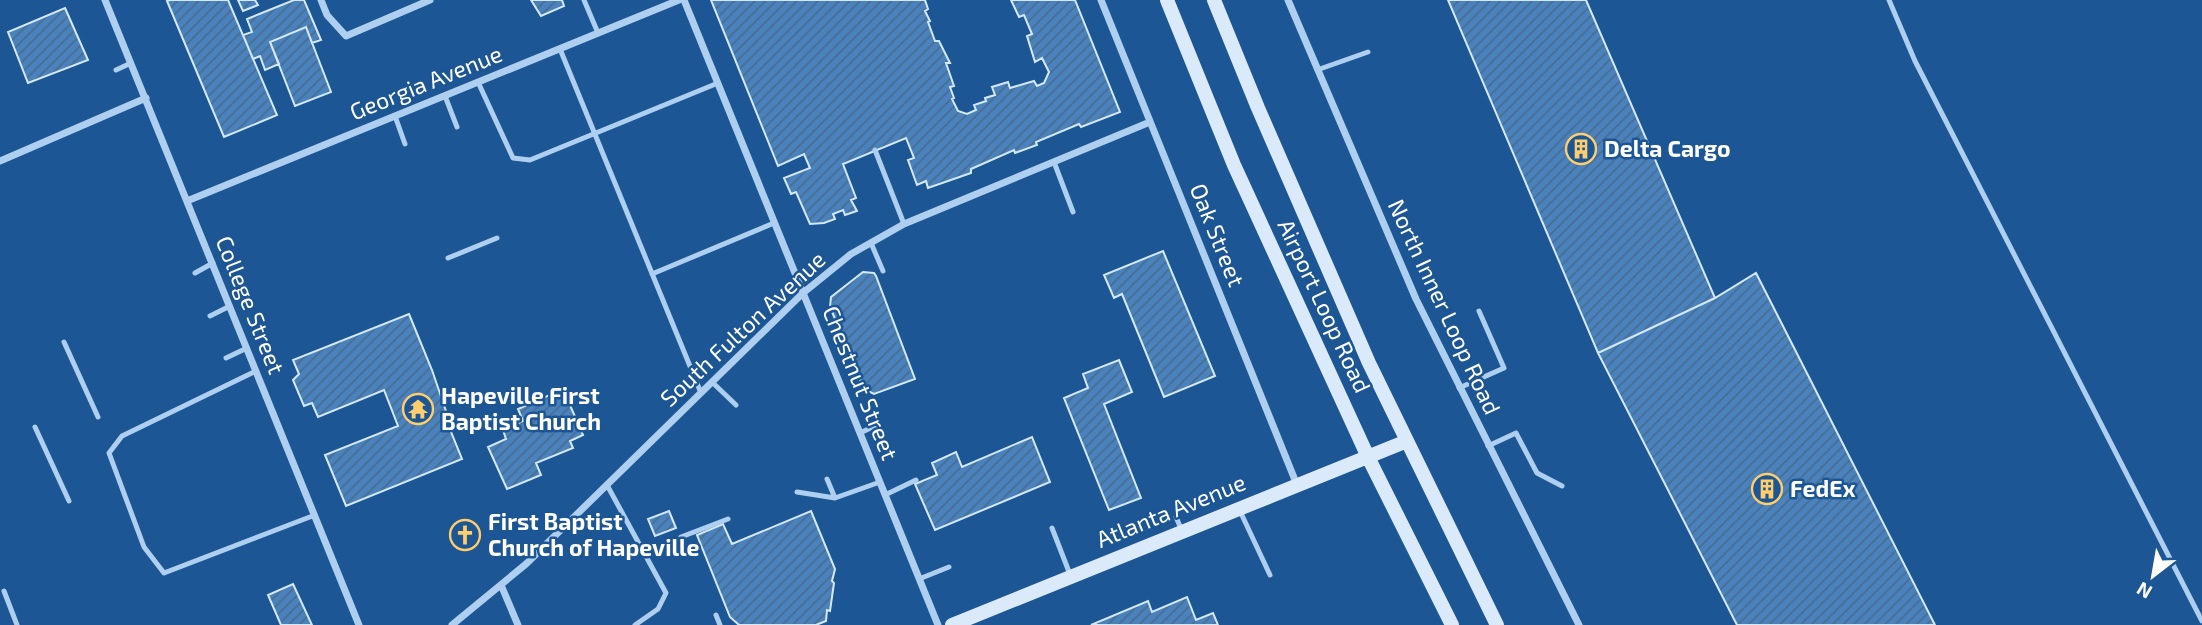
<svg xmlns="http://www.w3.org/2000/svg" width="2202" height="625" font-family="'Exo 2',sans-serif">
  <defs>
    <pattern id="building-hatch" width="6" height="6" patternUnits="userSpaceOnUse" patternTransform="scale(1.75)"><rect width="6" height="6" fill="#4982bd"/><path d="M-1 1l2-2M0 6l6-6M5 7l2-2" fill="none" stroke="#4a6c90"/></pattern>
  </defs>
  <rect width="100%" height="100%" fill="#1c5694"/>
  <path fill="url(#building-hatch)" stroke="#d4e8fb" stroke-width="2" d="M 170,0 L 228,0 L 277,115 L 224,137 L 167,1 Z
    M 238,0 L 255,0 L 258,5 L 243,11 Z
    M 294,0 L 304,0 L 321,40 L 312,43 L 306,27 L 270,42 L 279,64 L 265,70 L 260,56 L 253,59 L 243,35 L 252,32 L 247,19 Z
    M 531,0 L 562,0 L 564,6 L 541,16 Z
    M 711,0 L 925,0 L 928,9 L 925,11 L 930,21 L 928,22 L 935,41 L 939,41 L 950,63 L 946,63 L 954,86 L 950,87 L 954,98 L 952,99 L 958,111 L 967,114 L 976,110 L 974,105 L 986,101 L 985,98 L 995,95 L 992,87 L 1008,82 L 1010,88 L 1034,81 L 1037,86 L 1044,83 L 1049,72 L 1042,58 L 1035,62 L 1027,36 L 1032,34 L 1024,15 L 1019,17 L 1011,0 L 1075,0 L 1120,112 L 1081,127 L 1079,124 L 1036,142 L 1037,145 L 1015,153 L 1014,150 L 971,169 L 971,173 L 928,188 L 926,181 L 917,185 L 908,160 L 914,158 L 906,138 L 843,164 L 856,198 L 851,200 L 857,211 L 845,215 L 843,210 L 833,214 L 835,219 L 824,223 L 810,224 L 796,192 L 791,194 L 784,178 L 810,168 L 804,154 L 778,166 Z
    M 1448,0 L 1586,0 L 1715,298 L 1598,353 Z
    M 65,8 L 88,60 L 28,83 L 8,32 Z
    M 306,27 L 331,92 L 295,106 L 270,42 Z
    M 1163,251 L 1215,376 L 1164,397 L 1122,294 L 1114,298 L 1104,275 Z
    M 863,272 L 874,273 L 876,276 L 915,379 L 874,394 L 864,389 L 830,307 L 831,297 Z
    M 1756,273 L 1935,625 L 1737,625 L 1598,353 L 1715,298 Z
    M 409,314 L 432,370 L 446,411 L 443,412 L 462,459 L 346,506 L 325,455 L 398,426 L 384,390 L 318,417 L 312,403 L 304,406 L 293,380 L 299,374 L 293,360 Z
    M 1119,360 L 1132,392 L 1104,404 L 1141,498 L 1109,510 L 1064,398 L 1088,388 L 1083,374 Z
    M 563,389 L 583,435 L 570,441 L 573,448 L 536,463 L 541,475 L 507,489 L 488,447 L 506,439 L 503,430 L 523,421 L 518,409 Z
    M 1032,437 L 1050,482 L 935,530 L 915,484 L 937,475 L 932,463 L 956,452 L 962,467 Z
    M 669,511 L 676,528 L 655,536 L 648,519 Z
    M 811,511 L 835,569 L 832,581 L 834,583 L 830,611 L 827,610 L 826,621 L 816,625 L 739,625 L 730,617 L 697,535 L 723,524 L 732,544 Z
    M 293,584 L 312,625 L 281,625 L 268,595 Z
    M 1187,597 L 1196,620 L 1213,613 L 1218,625 L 1091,625 L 1148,601 L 1152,612 Z"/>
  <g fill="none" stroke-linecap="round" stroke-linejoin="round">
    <path stroke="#aecfef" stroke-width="5" d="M 584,0 L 598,33
      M 1889,0 L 1915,61 L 2202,621
      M 560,49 L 701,393
      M 116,70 L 131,63
      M 1317,70 L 1368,52
      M 478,82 L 513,158 L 530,160 L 718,83
      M 445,96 L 457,127
      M 395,116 L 405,144
      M 875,150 L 904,224
      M 1054,162 L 1073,212
      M 871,243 L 883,271
      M 448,258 L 497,238
      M 195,273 L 213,263
      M 652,274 L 774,223
      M 210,316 L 230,306
      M 64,342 L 98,417
      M 226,358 L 247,348
      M 256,371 L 122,436 L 109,453 L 144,547 L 164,573 L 315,515
      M 712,382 L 736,405
      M 1459,388 L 1504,368 L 1479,311
      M 35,427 L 69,501
      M 860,433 L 879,424
      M 1488,446 L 1516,433 L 1537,473 L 1562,486
      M 827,479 L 835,498
      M 607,485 L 666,593 L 658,609 L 635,625
      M 797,492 L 835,498 L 880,482
      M 885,495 L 916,480
      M 1240,511 L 1270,575
      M 1176,517 L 1182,531
      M 1052,528 L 1071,577
      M 681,537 L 728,519
      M 919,579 L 949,567
      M 4,591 L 17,625
      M 716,615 L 720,625"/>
    <path stroke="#aecfef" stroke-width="7" d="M 105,0 L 359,625
      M 321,0 L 327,15 L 346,36 L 430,0
      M 684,0 L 938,625
      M 1101,0 L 1297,485
      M 1288,0 L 1416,299 L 1579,625
      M 0,161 L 146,98
      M 187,201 L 679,0
      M 501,585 L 518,625
      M 452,625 L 526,564 L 803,293 L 851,254 L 904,224 L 1150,122"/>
    <path stroke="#dbeafb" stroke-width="14" d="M 1167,0 L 1234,165 L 1368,457 L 1452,625
      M 1214,0 L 1258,108 L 1369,363 L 1497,625
      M 952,625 L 1407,441"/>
  </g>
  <defs>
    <g id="building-ring" transform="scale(1.575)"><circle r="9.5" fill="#1c5694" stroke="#ffcd6c" stroke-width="1.5"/><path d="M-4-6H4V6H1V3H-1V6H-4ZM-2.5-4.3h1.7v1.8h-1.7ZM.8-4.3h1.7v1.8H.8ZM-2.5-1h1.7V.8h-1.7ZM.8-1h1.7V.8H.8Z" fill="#ffcd6c"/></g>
    <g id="temple-ring" transform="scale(1.575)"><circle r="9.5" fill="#1c5694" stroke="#ffcd6c" stroke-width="1.5"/><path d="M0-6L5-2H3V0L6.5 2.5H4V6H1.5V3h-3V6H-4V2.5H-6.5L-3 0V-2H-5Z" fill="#ffcd6c"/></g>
    <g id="church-ring" transform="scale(1.575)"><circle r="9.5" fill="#1c5694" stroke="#ffcd6c" stroke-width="1.5"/><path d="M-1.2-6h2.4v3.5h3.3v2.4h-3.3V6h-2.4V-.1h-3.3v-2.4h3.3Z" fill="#ffcd6c"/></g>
  </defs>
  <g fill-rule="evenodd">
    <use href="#building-ring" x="1581" y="149"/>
    <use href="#temple-ring" x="418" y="409"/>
    <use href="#building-ring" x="1767" y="489"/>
    <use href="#church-ring" x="465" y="535"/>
  </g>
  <g text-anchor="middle" stroke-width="5" stroke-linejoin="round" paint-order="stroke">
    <g font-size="23" fill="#fff" stroke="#1c5694">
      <text transform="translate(426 83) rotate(-22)" y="8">Georgia Avenue</text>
      <text transform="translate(1217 235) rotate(68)" y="8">Oak Street</text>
      <text transform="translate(250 305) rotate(68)" y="8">College Street</text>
      <text transform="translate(1324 306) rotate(65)" y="8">Airport Loop Road</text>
      <text transform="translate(1444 307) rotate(65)" y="8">North Inner Loop Road</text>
      <text transform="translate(743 329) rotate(-43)" y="8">South Fulton Avenue</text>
      <text transform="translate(860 383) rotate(68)" y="8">Chestnut Street</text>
      <text transform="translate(1171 511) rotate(-22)" y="8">Atlanta Avenue</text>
    </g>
    <g font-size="23" font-weight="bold" fill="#fff" stroke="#1c5694" text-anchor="start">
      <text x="1604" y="157">Delta Cargo</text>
      <text x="441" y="404">Hapeville First<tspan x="441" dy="26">Baptist Church</tspan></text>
      <text x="1790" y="497">FedEx</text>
      <text x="488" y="530">First Baptist<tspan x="488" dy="26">Church of Hapeville</tspan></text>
    </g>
  </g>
  <g transform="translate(2153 576) rotate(211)" stroke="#1c5694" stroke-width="5" paint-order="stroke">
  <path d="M0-5L12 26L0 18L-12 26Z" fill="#ffffff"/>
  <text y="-10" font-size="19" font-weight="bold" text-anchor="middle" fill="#ffffff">N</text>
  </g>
</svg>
